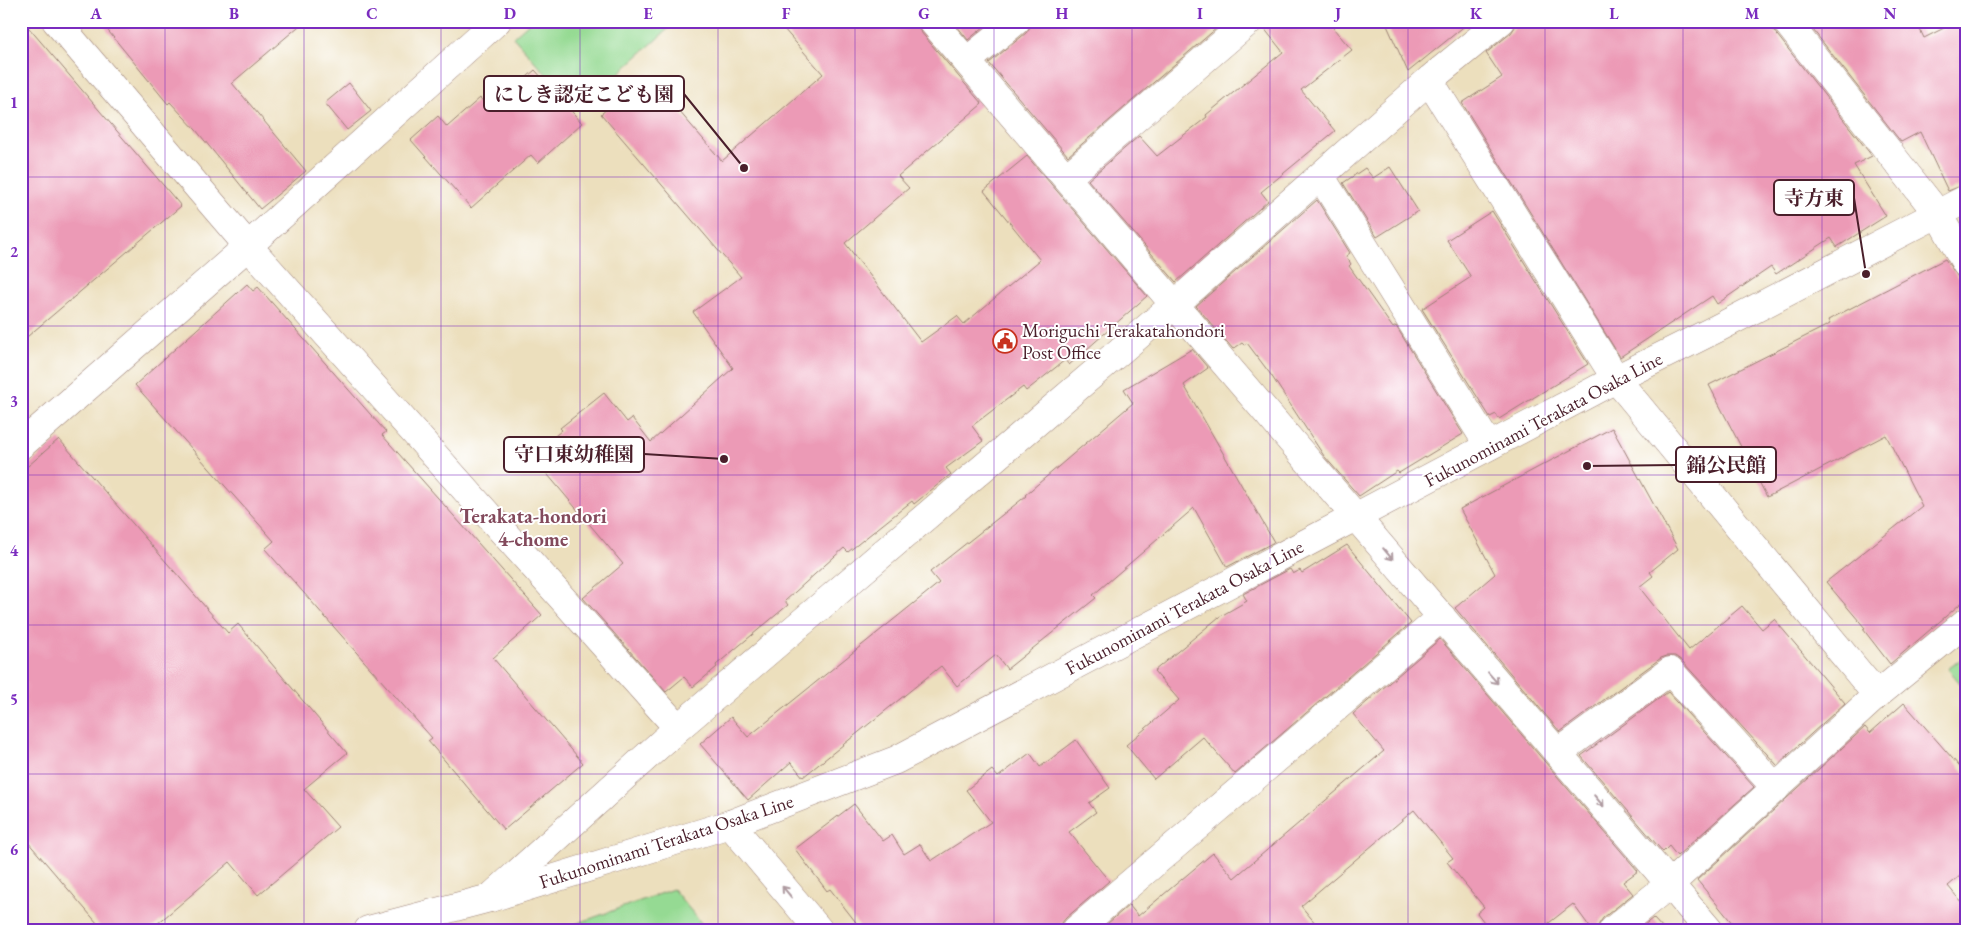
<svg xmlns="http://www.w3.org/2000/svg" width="1987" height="951" font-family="'EB Garamond','Noto Serif JP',serif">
  <rect width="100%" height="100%" fill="#fff"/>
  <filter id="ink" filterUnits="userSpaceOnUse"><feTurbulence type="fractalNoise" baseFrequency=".02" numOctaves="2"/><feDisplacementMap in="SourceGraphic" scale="10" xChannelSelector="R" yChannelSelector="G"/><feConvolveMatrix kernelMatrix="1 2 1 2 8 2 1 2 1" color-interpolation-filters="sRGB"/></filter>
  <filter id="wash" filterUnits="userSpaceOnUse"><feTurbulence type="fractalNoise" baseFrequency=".0096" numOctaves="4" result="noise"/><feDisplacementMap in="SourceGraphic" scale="20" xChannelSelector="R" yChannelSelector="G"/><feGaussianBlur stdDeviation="1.12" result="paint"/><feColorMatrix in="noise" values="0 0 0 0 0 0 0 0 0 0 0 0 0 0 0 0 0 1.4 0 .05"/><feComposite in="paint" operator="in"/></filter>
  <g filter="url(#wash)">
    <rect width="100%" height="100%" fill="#ecdfbd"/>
    <path fill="#95da93" stroke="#707c5f" d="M 531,21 L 677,21 L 578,110 L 513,37 Z
      M 1966,655 L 1966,690 L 1948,669 Z
      M 673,889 L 707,930 L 559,930 Z"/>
    <g id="blocks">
      <path fill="#ec9ab6" d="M 21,21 L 23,21 L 181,206 L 21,342 Z
        M 100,21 L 305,21 L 232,83 L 306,171 L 260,209 L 196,130 L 170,102 L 168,104 Z
        M 777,21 L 917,21 L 920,31 L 982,104 L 898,176 L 909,188 L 845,243 L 921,342 L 957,316 L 964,324 L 1040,260 L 984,191 L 1027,156 L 1147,296 L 1069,365 L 1065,360 L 1026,391 L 1023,387 L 972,426 L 983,441 L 946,468 L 951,474 L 914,504 L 912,501 L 848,552 L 844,548 L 785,601 L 788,605 L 716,665 L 717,667 L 693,687 L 684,677 L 666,692 L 583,598 L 623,564 L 532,456 L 562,430 L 560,428 L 604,393 L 627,422 L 632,418 L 651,442 L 733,368 L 693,312 L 741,277 L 601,114 L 647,74 L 722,161 L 823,74 Z
        M 953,21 L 991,21 L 968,40 Z
        M 1031,21 L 1225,21 L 1068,156 L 989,63 L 1026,33 L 1030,27 Z
        M 1264,21 L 1327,21 L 1352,50 L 1301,90 L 1335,131 L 1261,192 L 1268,201 L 1176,282 L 1088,180 L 1139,136 L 1157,156 L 1207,117 L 1206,115 L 1283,52 L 1263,27 Z
        M 1385,21 L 1476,21 L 1469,27 L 1467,24 L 1408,72 Z
        M 1516,21 L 1771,21 L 1774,31 L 1872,156 L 1854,165 L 1886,216 L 1837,247 L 1831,238 L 1776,274 L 1771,267 L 1717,304 L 1712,296 L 1620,357 L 1462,103 L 1502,77 L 1486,53 L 1511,33 L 1515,27 Z
        M 1806,21 L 1916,21 L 1924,38 L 1958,21 L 1966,21 L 1966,184 L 1948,191 L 1920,132 L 1901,142 Z
        M 535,70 L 582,123 L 538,163 L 531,155 L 471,208 L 411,140 L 438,116 L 447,127 L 480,98 L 490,109 Z
        M 349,83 L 371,111 L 347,130 L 325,103 Z
        M 1390,167 L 1418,211 L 1377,237 L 1343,183 L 1365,168 L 1373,178 Z
        M 1317,200 L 1350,253 L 1346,256 L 1351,264 L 1349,266 L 1393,328 L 1396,326 L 1463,434 L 1399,473 L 1397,471 L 1359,496 L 1324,456 L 1271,375 L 1247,343 L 1244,345 L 1242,343 L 1233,349 L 1196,306 Z
        M 1492,211 L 1588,364 L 1499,419 L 1496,414 L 1490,417 L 1422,309 L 1471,277 L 1447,240 Z
        M 1945,259 L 1958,277 L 1966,280 L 1966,599 L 1890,664 L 1863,629 L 1865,628 L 1826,582 L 1922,506 L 1886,435 L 1767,497 L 1709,385 L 1830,324 L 1828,320 Z
        M 247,284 L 253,291 L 258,287 L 386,432 L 382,435 L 542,615 L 493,658 L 583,763 L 504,830 L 428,741 L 432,738 L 265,549 L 274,541 L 135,385 Z
        M 1192,349 L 1208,368 L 1184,385 L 1274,542 L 1227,567 L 1194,508 L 1093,595 L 1096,598 L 1007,669 L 996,655 L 957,686 L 941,666 L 803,777 L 791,762 L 748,800 L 700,744 L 731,717 L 748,737 L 939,583 L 930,572 L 1026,496 L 1025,495 L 1133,403 L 1124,389 Z
        M 1612,428 L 1678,549 L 1650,572 L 1653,576 L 1639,587 L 1689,650 L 1742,606 L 1762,629 L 1774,619 L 1845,703 L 1777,765 L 1682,661 L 1675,656 L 1667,656 L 1661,658 L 1560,732 L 1455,608 L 1495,574 L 1460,509 Z
        M 59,439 L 228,633 L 238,624 L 347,753 L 304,789 L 338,827 L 258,895 L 230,862 L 150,930 L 103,930 L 21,834 L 21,472 Z
        M 1347,545 L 1411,623 L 1235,774 L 1203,737 L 1154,779 L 1126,745 L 1179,700 L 1154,671 L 1219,617 L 1247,601 L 1243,594 L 1290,569 L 1293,574 L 1300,570 L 1302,573 Z
        M 1440,639 L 1638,871 L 1623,882 L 1633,894 L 1603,918 L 1599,924 L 1598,930 L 1592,930 L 1573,904 L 1540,930 L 1490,930 L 1477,913 L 1484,907 L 1447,862 L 1453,858 L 1414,810 L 1301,906 L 1321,930 L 1100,930 L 1129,905 L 1138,916 L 1213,853 L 1234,878 L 1384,751 L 1353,714 Z
        M 1668,692 L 1754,787 L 1677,856 L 1669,846 L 1663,852 L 1581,756 Z
        M 1904,703 L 1966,774 L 1966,871 L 1948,886 L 1966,908 L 1966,930 L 1738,930 L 1697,880 L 1865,727 L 1870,733 Z
        M 1076,740 L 1110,788 L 1089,803 L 1096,812 L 1069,832 L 1109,881 L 1066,918 L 1061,924 L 1061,930 L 862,930 L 830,889 L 827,891 L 795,849 L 854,804 L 883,841 L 892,835 L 904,854 L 920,844 L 931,861 L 991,822 L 966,790 L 992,770 L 998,777 L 1030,753 L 1040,767 Z
        M 1653,918 L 1664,930 L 1638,930 Z"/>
    </g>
  </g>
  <g filter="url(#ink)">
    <use href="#blocks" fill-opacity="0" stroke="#9b7f74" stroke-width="1"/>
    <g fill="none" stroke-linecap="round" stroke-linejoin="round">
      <g stroke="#9b7f74" stroke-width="29">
        <path id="street" d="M 56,21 L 248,246 L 678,728
          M 932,21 L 1709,930
          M 1786,21 L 1938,214 L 1966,264
          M 967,61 L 1016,21
          M 1429,80 L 1616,379 L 1877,695
          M 1321,177 L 1489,446
          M 1066,178 L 1249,21
          M 21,445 L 248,246 L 497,21
          M 1558,753 L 1670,671 L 1776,788
          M 730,824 L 819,930
          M 490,898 L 678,728 L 1174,305 L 1429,80 L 1501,21
          M 1076,930 L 1442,617
          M 1613,930 L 1670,884 L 1877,695 L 1966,622"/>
      </g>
      <g stroke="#9b7f74" stroke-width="29">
        <path id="secondary" d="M 368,930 L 490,898 L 730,824 L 896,760 L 1616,379 L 1718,328 L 1966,199"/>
      </g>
      <use href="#street" stroke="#fff" stroke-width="28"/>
      <use href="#secondary" stroke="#fff" stroke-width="28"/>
    </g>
    <defs><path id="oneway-shaft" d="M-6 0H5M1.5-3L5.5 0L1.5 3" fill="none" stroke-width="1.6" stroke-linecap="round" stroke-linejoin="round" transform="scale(1.25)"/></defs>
    <g stroke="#ae9aa0">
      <use href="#oneway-shaft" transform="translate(1388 554) rotate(50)"/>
      <use href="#oneway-shaft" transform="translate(1493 678) rotate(49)"/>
      <use href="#oneway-shaft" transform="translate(1599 801) rotate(50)"/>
      <use href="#oneway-shaft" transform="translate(787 892) rotate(-130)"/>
    </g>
  </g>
  <path fill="none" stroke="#7b2cbf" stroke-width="1" stroke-opacity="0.55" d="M 165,21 L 165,930M 304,21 L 304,930M 441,21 L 441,930M 580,21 L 580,930M 718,21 L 718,930M 855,21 L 855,930M 994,21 L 994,930M 1132,21 L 1132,930M 1270,21 L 1270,930M 1408,21 L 1408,930M 1545,21 L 1545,930M 1683,21 L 1683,930M 1822,21 L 1822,930M 21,177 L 1966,177M 21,326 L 1966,326M 21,475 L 1966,475M 21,625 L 1966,625M 21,774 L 1966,774"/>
  <defs>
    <g id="civic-ring" transform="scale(1.25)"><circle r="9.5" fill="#fff" stroke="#c8321e" stroke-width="1.5"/><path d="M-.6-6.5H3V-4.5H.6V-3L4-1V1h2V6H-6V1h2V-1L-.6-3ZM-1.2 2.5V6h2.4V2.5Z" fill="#c8321e"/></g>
  </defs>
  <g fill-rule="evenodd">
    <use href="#civic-ring" x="1005" y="341"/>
  </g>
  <g text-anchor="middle" stroke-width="4" stroke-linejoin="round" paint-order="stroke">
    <g font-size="19" fill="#4a1f2b" stroke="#fff" text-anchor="start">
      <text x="1022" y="337">Moriguchi Terakatahondori<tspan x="1022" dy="22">Post Office</tspan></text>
    </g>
    <g font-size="19" fill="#4a1f2b" stroke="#fff">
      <text transform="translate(1543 419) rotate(-28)" y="7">Fukunominami Terakata Osaka Line</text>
      <text transform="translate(1184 607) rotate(-28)" y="7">Fukunominami Terakata Osaka Line</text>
      <text transform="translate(666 841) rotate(-18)" y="7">Fukunominami Terakata Osaka Line</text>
    </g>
    <g font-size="20" font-weight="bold" fill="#834a5c" stroke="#fff">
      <text x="533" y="523">Terakata-hondori<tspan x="533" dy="23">4-chome</tspan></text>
    </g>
  </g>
  <path fill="none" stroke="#4a1f2b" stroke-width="2" d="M744 168L684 94M1866 274L1854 198M724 459L644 454M1587 466L1676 465"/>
  <g fill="#4a1f2b" stroke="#fff" stroke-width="2">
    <circle cx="744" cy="168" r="5"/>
    <circle cx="1866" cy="274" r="5"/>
    <circle cx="724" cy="459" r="5"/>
    <circle cx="1587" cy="466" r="5"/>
  </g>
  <g fill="#fff" stroke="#4a1f2b" stroke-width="2">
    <rect x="484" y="76" width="200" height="35" rx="5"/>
    <rect x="1774" y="180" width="80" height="35" rx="5"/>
    <rect x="504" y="437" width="140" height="35" rx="5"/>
    <rect x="1676" y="447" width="100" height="35" rx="5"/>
  </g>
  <g font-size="20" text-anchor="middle" font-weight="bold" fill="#4a1f2b">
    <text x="584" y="101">にしき認定こども園</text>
    <text x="1814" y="205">寺方東</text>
    <text x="574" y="461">守口東幼稚園</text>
    <text x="1726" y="472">錦公民館</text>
  </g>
  <rect width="1987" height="951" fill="none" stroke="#fff" stroke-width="55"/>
  <rect x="28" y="28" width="1932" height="896" fill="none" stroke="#7b2cbf" stroke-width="2"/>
  <g font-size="16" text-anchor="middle" font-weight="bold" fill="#7b2cbf">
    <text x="96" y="19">A</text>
    <text x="234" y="19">B</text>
    <text x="372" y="19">C</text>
    <text x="510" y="19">D</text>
    <text x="648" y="19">E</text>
    <text x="786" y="19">F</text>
    <text x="924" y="19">G</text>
    <text x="1062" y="19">H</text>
    <text x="1200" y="19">I</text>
    <text x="1338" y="19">J</text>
    <text x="1476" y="19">K</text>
    <text x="1614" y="19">L</text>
    <text x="1752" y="19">M</text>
    <text x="1890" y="19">N</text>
    <text x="14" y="108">1</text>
    <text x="14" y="257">2</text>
    <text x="14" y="407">3</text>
    <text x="14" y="556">4</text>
    <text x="14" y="705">5</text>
    <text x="14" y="855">6</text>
  </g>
</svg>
